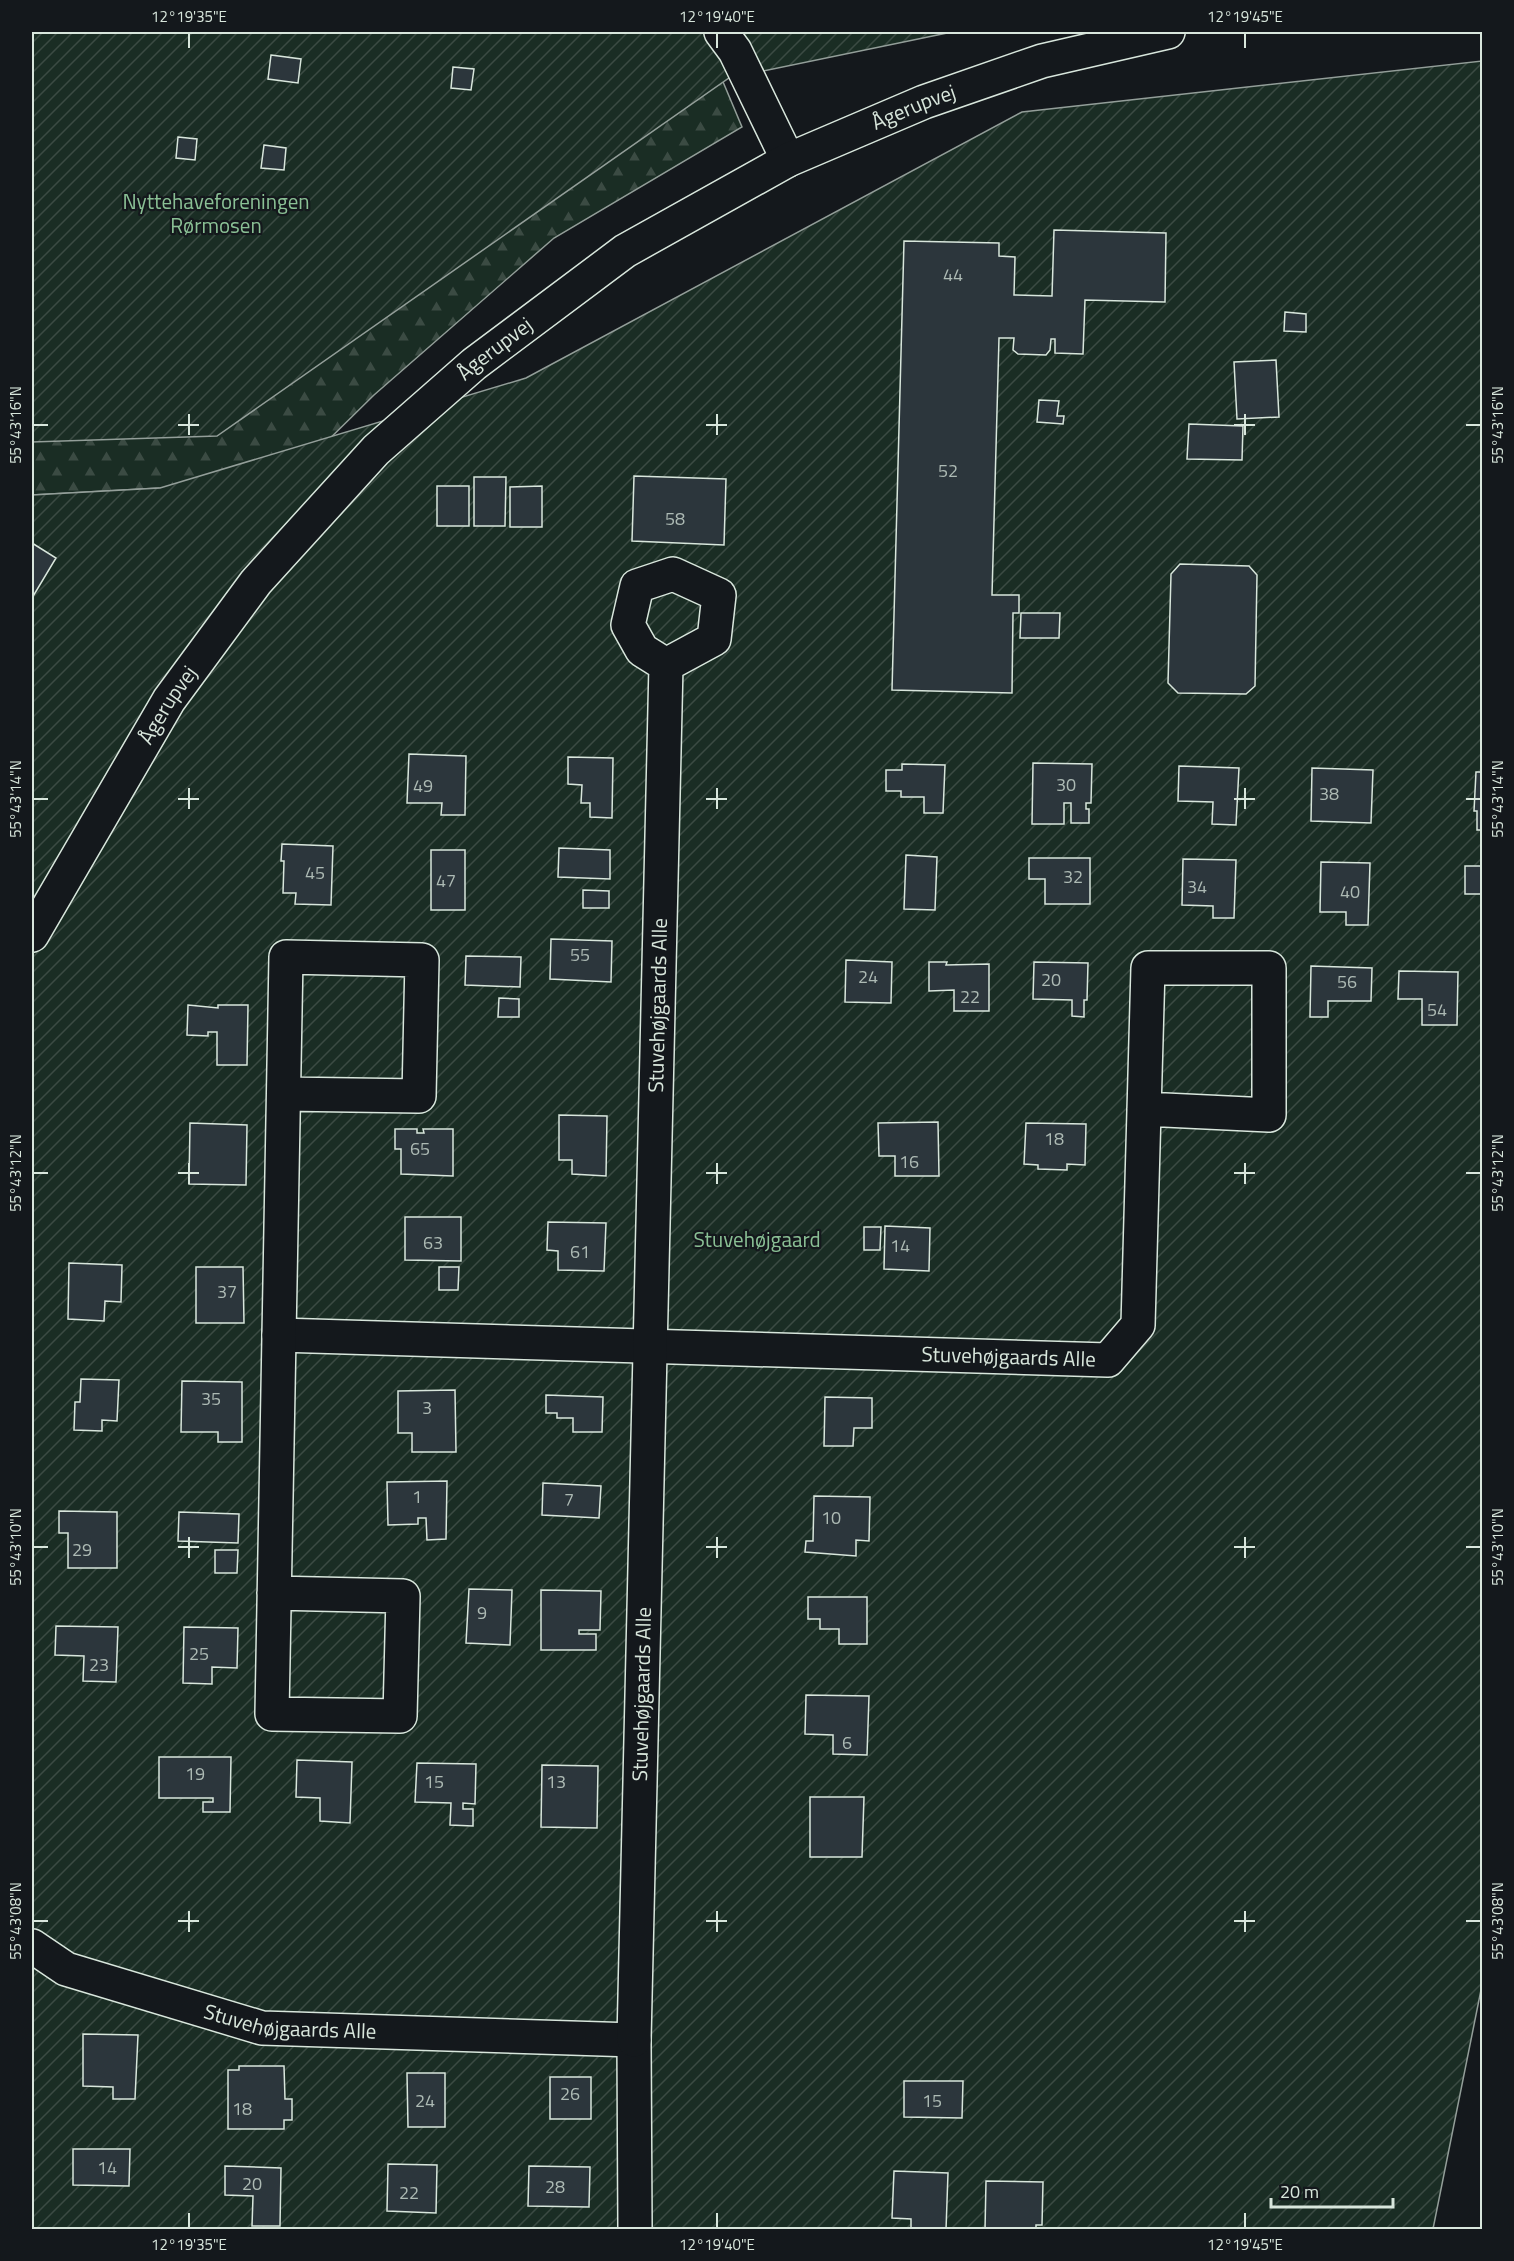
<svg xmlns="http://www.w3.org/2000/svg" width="1514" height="2261" font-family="'Titillium Web',sans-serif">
  <defs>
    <pattern id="forest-firs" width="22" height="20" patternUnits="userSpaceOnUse" patternTransform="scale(1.5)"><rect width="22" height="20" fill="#1a2d24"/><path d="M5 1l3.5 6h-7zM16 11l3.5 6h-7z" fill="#3b4b43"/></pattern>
    <pattern id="garden-furrows" width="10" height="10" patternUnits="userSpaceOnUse" patternTransform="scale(1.5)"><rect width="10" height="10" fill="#1a2d24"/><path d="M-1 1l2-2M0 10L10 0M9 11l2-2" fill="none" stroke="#3b4b43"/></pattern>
  </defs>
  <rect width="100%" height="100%" fill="#14181c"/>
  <path fill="url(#forest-firs)" stroke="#939e99" stroke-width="1.5" d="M 705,39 L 742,127 L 554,238 L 374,395 L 247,520 L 159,488 L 32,495 L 32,394 Z"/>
  <path fill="url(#garden-furrows)" stroke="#939e99" stroke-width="1.5" d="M 32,32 L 952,32 L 729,78 L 217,436 L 32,442 Z
    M 1482,61 L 1482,1985 L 1433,2229 L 32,2230 L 32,495 L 160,488 L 526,378 L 1022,112 Z"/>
  <path fill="#2c363c" stroke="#d8e6dc" stroke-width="1.5" d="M 271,55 L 301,59 L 298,83 L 268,79 Z
    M 453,67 L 474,69 L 471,90 L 451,88 Z
    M 178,137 L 197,139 L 195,160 L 176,158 Z
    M 264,145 L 286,148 L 284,170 L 261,168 Z
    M 1054,230 L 1166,233 L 1165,302 L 1085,300 L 1083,354 L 1055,353 L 1055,339 L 1051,339 L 1050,350 L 1046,355 L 1018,354 L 1013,350 L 1014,338 L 999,338 L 992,595 L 1019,595 L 1019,613 L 1013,613 L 1012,693 L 892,690 L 904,241 L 999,243 L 999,256 L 1015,257 L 1014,295 L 1052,296 Z
    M 1285,312 L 1306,314 L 1306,332 L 1284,331 Z
    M 1276,360 L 1279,417 L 1237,419 L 1234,362 Z
    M 1039,400 L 1059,401 L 1057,416 L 1064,416 L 1063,424 L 1037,422 Z
    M 1189,424 L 1243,426 L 1242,460 L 1187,459 Z
    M 634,476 L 726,479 L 724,545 L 632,541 Z
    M 474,477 L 506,477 L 505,526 L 474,526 Z
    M 437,486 L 469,486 L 469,526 L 437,526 Z
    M 542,486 L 542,527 L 510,527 L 510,487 Z
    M 32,543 L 56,558 L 32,598 Z
    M 1180,564 L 1249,566 L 1257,575 L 1255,686 L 1246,694 L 1178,693 L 1168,683 L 1171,574 Z
    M 1021,613 L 1060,613 L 1059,638 L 1020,638 Z
    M 409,754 L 466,756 L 465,815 L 441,815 L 442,803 L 407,803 Z
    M 568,757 L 613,758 L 612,818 L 590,817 L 590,803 L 581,803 L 582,785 L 568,784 Z
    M 1033,763 L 1092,764 L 1091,803 L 1086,803 L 1086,809 L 1089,809 L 1089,823 L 1071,823 L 1071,803 L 1064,803 L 1064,824 L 1032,824 Z
    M 902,764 L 945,765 L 943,813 L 924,813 L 924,797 L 901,797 L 901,791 L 886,791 L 886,770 L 902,770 Z
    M 1179,766 L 1239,768 L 1236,825 L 1212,824 L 1213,802 L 1178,801 Z
    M 1312,768 L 1373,770 L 1371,823 L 1311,821 Z
    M 1476,772 L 1482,772 L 1482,830 L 1477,830 L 1477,811 L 1474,811 Z
    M 282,844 L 333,846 L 331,905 L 295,904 L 296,893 L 283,893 L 284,861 L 281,861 Z
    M 559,848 L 610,850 L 610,879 L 558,877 Z
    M 431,850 L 465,850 L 465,910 L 431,910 Z
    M 906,855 L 937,857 L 935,910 L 904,909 Z
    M 1029,858 L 1090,858 L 1090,904 L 1045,904 L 1045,879 L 1029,879 Z
    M 1183,859 L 1236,860 L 1234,918 L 1213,918 L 1213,906 L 1182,905 Z
    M 1321,862 L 1370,863 L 1368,925 L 1346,925 L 1346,912 L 1320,912 Z
    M 1465,866 L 1482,866 L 1482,894 L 1465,894 Z
    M 583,890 L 609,891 L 609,908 L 583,908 Z
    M 551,939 L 612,941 L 611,982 L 550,979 Z
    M 466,956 L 521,957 L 520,987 L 465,985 Z
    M 846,960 L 892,962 L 891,1003 L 845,1002 Z
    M 929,962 L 947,962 L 946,965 L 989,964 L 989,1011 L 954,1011 L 954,990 L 929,991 Z
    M 1034,962 L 1088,963 L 1087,1000 L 1084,1000 L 1084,1017 L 1072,1016 L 1072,1000 L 1033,999 Z
    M 1311,966 L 1372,968 L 1371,1001 L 1328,1001 L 1328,1017 L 1310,1017 Z
    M 1399,971 L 1458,972 L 1457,1025 L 1422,1025 L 1422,999 L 1398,999 Z
    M 499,998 L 519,999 L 519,1017 L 498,1017 Z
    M 188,1005 L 218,1008 L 218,1005 L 248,1005 L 247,1065 L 217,1065 L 217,1032 L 208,1032 L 208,1036 L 187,1035 Z
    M 559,1115 L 607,1116 L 606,1176 L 572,1174 L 572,1160 L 559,1160 Z
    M 938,1122 L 939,1176 L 895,1176 L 895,1156 L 879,1156 L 878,1123 Z
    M 190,1123 L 247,1125 L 246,1185 L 189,1184 Z
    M 1026,1123 L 1086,1124 L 1085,1165 L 1067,1164 L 1067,1170 L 1038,1169 L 1038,1165 L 1024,1164 Z
    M 395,1129 L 417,1129 L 417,1133 L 424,1133 L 423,1129 L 453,1129 L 453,1176 L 401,1174 L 401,1149 L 395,1149 Z
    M 405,1217 L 461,1217 L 461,1261 L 405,1260 Z
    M 548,1222 L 606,1223 L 604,1271 L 558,1270 L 558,1251 L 547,1250 Z
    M 885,1226 L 930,1228 L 929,1271 L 884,1269 Z
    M 864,1227 L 881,1227 L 880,1250 L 864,1250 Z
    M 69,1263 L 122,1265 L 121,1302 L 105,1301 L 104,1321 L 68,1319 Z
    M 196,1267 L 243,1267 L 244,1323 L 196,1323 Z
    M 439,1267 L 459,1267 L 458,1290 L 439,1290 Z
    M 81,1379 L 119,1380 L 117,1421 L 102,1420 L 102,1431 L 74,1430 L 75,1402 L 80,1402 Z
    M 182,1381 L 242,1382 L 242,1442 L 218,1442 L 218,1432 L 181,1432 Z
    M 455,1390 L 456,1452 L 412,1452 L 412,1433 L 398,1433 L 398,1391 Z
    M 546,1395 L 603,1397 L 602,1432 L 573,1432 L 573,1418 L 557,1418 L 557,1413 L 546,1413 Z
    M 825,1397 L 872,1398 L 872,1428 L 854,1428 L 853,1446 L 824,1446 Z
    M 447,1481 L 446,1539 L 427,1540 L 426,1518 L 418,1518 L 418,1524 L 388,1525 L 387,1482 Z
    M 543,1483 L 601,1486 L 599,1518 L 542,1515 Z
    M 814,1496 L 870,1497 L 869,1541 L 856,1540 L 856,1556 L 805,1552 L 806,1541 L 813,1541 Z
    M 59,1511 L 117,1512 L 117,1568 L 68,1568 L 68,1533 L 59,1533 Z
    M 179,1512 L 239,1514 L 238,1543 L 178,1541 Z
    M 215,1550 L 238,1550 L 237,1573 L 215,1573 Z
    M 469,1589 L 512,1590 L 510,1645 L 466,1643 Z
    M 541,1590 L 601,1591 L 600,1630 L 579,1630 L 579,1634 L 596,1634 L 596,1650 L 541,1650 Z
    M 808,1597 L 867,1597 L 867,1644 L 839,1644 L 839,1629 L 820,1629 L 820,1619 L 808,1619 Z
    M 56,1626 L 118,1627 L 116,1682 L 83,1681 L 84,1656 L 55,1655 Z
    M 184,1627 L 238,1628 L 237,1668 L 212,1667 L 212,1684 L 183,1683 Z
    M 806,1695 L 869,1696 L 867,1755 L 833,1754 L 833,1735 L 805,1734 Z
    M 159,1757 L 231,1757 L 230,1812 L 203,1812 L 203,1802 L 213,1802 L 213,1798 L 159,1798 Z
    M 297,1760 L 352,1762 L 350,1823 L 320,1821 L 320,1798 L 296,1797 Z
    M 417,1763 L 476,1764 L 475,1804 L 463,1803 L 463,1809 L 473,1809 L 473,1826 L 450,1825 L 451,1803 L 415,1802 Z
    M 542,1765 L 598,1766 L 597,1828 L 541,1827 Z
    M 810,1797 L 864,1797 L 862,1857 L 810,1857 Z
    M 83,2034 L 138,2035 L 135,2099 L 113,2099 L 113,2087 L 83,2086 Z
    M 239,2066 L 284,2066 L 285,2099 L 292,2099 L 292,2120 L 284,2120 L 284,2129 L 228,2129 L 228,2070 L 239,2070 Z
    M 407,2073 L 445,2073 L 445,2127 L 408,2127 Z
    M 550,2077 L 591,2077 L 591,2119 L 550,2119 Z
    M 904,2081 L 963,2081 L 962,2118 L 904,2117 Z
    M 73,2149 L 130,2149 L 129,2186 L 73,2185 Z
    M 388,2164 L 437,2165 L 436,2213 L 387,2211 Z
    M 225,2166 L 281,2168 L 280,2226 L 252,2226 L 253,2196 L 225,2195 Z
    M 529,2166 L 590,2167 L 589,2207 L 528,2206 Z
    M 894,2171 L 948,2173 L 946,2230 L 911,2230 L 911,2219 L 892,2218 Z
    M 986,2181 L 1043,2182 L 1042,2225 L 1036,2225 L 1036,2230 L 985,2230 Z"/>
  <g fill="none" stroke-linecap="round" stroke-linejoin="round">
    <g stroke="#d8e6dc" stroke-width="36">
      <g id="minor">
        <path d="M 721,32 L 735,51 L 788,160"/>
        <path id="s1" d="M 32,935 L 169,700 L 256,582 L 376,450 L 474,364 L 625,251 L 788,160 L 924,102 L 1042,61 L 1168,32"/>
        <path id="s2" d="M 279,1335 L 1108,1360 L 1138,1325 L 1148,968 L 1269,968 L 1269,1115 L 1144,1109"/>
        <path d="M 274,1593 L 403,1596 L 400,1716 L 272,1714 L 286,957 L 422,960 L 419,1096 L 284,1094"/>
        <path id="s3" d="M 32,1946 L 66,1969 L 262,2028 L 634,2040 L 635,2230"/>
        <path id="s4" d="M 634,2040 L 666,665 L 714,639 L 719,595 L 673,574 L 637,586 L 628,625 L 642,650 L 666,665"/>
      </g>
    </g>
    <use href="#minor" stroke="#14181c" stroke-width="33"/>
  </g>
  <path fill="none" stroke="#d8e6dc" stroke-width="2" d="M 189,33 L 189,48M 717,33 L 717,48M 1245,33 L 1245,48M 189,414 L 189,435M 717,414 L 717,435M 1245,414 L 1245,435M 33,425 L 48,425M 178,425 L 199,425M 706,425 L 727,425M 1234,425 L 1255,425M 1466,425 L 1481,425M 189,788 L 189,809M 717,788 L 717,809M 1245,788 L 1245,809M 33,799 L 48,799M 178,799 L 199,799M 706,799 L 727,799M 1234,799 L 1255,799M 1466,799 L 1481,799M 189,1163 L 189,1184M 717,1163 L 717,1184M 1245,1163 L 1245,1184M 33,1173 L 48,1173M 178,1173 L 199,1173M 706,1173 L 727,1173M 1234,1173 L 1255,1173M 1466,1173 L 1481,1173M 189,1537 L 189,1558M 717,1537 L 717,1558M 1245,1537 L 1245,1558M 33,1547 L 48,1547M 178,1547 L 199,1547M 706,1547 L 727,1547M 1234,1547 L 1255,1547M 1466,1547 L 1481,1547M 189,1911 L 189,1932M 717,1911 L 717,1932M 1245,1911 L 1245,1932M 33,1921 L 48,1921M 178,1921 L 199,1921M 706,1921 L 727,1921M 1234,1921 L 1255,1921M 1466,1921 L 1481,1921M 189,2213 L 189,2228M 717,2213 L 717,2228M 1245,2213 L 1245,2228"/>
  <g text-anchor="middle" stroke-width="4.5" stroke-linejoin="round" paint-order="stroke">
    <g font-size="18" fill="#adbab4">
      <text x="953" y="281">44</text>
      <text x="948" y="477">52</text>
      <text x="675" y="525">58</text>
      <text x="1066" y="791">30</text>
      <text x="423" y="792">49</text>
      <text x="1329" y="800">38</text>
      <text x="315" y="879">45</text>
      <text x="1073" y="883">32</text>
      <text x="446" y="887">47</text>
      <text x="1197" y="893">34</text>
      <text x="1350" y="898">40</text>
      <text x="580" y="961">55</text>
      <text x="868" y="983">24</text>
      <text x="1051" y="986">20</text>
      <text x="1347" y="988">56</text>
      <text x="970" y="1003">22</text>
      <text x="1437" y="1016">54</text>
      <text x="1054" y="1145">18</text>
      <text x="420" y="1155">65</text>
      <text x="909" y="1168">16</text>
      <text x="433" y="1249">63</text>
      <text x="900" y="1252">14</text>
      <text x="580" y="1258">61</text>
      <text x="227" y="1298">37</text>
      <text x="211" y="1405">35</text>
      <text x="427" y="1414">3</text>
      <text x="417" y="1503">1</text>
      <text x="569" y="1506">7</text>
      <text x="831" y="1524">10</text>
      <text x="82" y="1556">29</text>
      <text x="482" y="1619">9</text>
      <text x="199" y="1660">25</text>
      <text x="99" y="1671">23</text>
      <text x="847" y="1749">6</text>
      <text x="195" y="1780">19</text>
      <text x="434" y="1788">15</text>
      <text x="556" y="1788">13</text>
      <text x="570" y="2100">26</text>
      <text x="425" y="2107">24</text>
      <text x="932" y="2107">15</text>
      <text x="242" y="2115">18</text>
      <text x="107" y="2174">14</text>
      <text x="252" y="2190">20</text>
      <text x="555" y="2193">28</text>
      <text x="409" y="2199">22</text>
    </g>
    <g font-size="21" fill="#d8e6dc" stroke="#14181c">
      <text dy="7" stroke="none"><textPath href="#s1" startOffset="1239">Ågerupvej</textPath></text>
      <text dy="7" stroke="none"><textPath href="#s1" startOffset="753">Ågerupvej</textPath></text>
      <text dy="7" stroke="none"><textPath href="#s1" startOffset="267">Ågerupvej</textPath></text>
      <text dy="7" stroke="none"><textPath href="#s4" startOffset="1035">Stuvehøjgaards Alle</textPath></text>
      <text dy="7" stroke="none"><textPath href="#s2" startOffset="730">Stuvehøjgaards Alle</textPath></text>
      <text dy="7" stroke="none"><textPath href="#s4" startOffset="346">Stuvehøjgaards Alle</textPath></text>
      <text dy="7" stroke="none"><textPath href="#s3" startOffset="273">Stuvehøjgaards Alle</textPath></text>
    </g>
    <g font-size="21" fill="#8ac095" stroke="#14181c">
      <text x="216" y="209">Nyttehaveforeningen<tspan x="216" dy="24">Rørmosen</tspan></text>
      <text x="757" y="1247">Stuvehøjgaard</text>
    </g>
  </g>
  <rect width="1514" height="2261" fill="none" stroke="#14181c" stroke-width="66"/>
  <path d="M1271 2198v9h122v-9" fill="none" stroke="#d8e6dc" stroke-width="3"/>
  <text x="1280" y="2198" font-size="18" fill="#d8e6dc" stroke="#14181c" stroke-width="4.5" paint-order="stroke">20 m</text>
  <rect x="33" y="33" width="1448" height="2195" fill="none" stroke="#d8e6dc" stroke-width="2"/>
  <g font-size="15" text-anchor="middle" fill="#d8e6dc">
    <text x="189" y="22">12°19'35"E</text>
    <text x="717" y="22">12°19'40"E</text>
    <text x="1245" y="22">12°19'45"E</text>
    <text transform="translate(16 425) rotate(-90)" y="5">55°43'16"N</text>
    <text transform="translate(1498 425) rotate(-90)" y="5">55°43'16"N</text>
    <text transform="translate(16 799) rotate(-90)" y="5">55°43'14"N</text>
    <text transform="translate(1498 799) rotate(-90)" y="5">55°43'14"N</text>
    <text transform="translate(16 1173) rotate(-90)" y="5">55°43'12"N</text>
    <text transform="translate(1498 1173) rotate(-90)" y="5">55°43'12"N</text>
    <text transform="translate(16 1547) rotate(-90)" y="5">55°43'10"N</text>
    <text transform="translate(1498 1547) rotate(-90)" y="5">55°43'10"N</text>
    <text transform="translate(16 1921) rotate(-90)" y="5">55°43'08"N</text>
    <text transform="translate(1498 1921) rotate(-90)" y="5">55°43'08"N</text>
    <text x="189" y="2250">12°19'35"E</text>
    <text x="717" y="2250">12°19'40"E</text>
    <text x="1245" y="2250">12°19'45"E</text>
  </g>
</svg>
